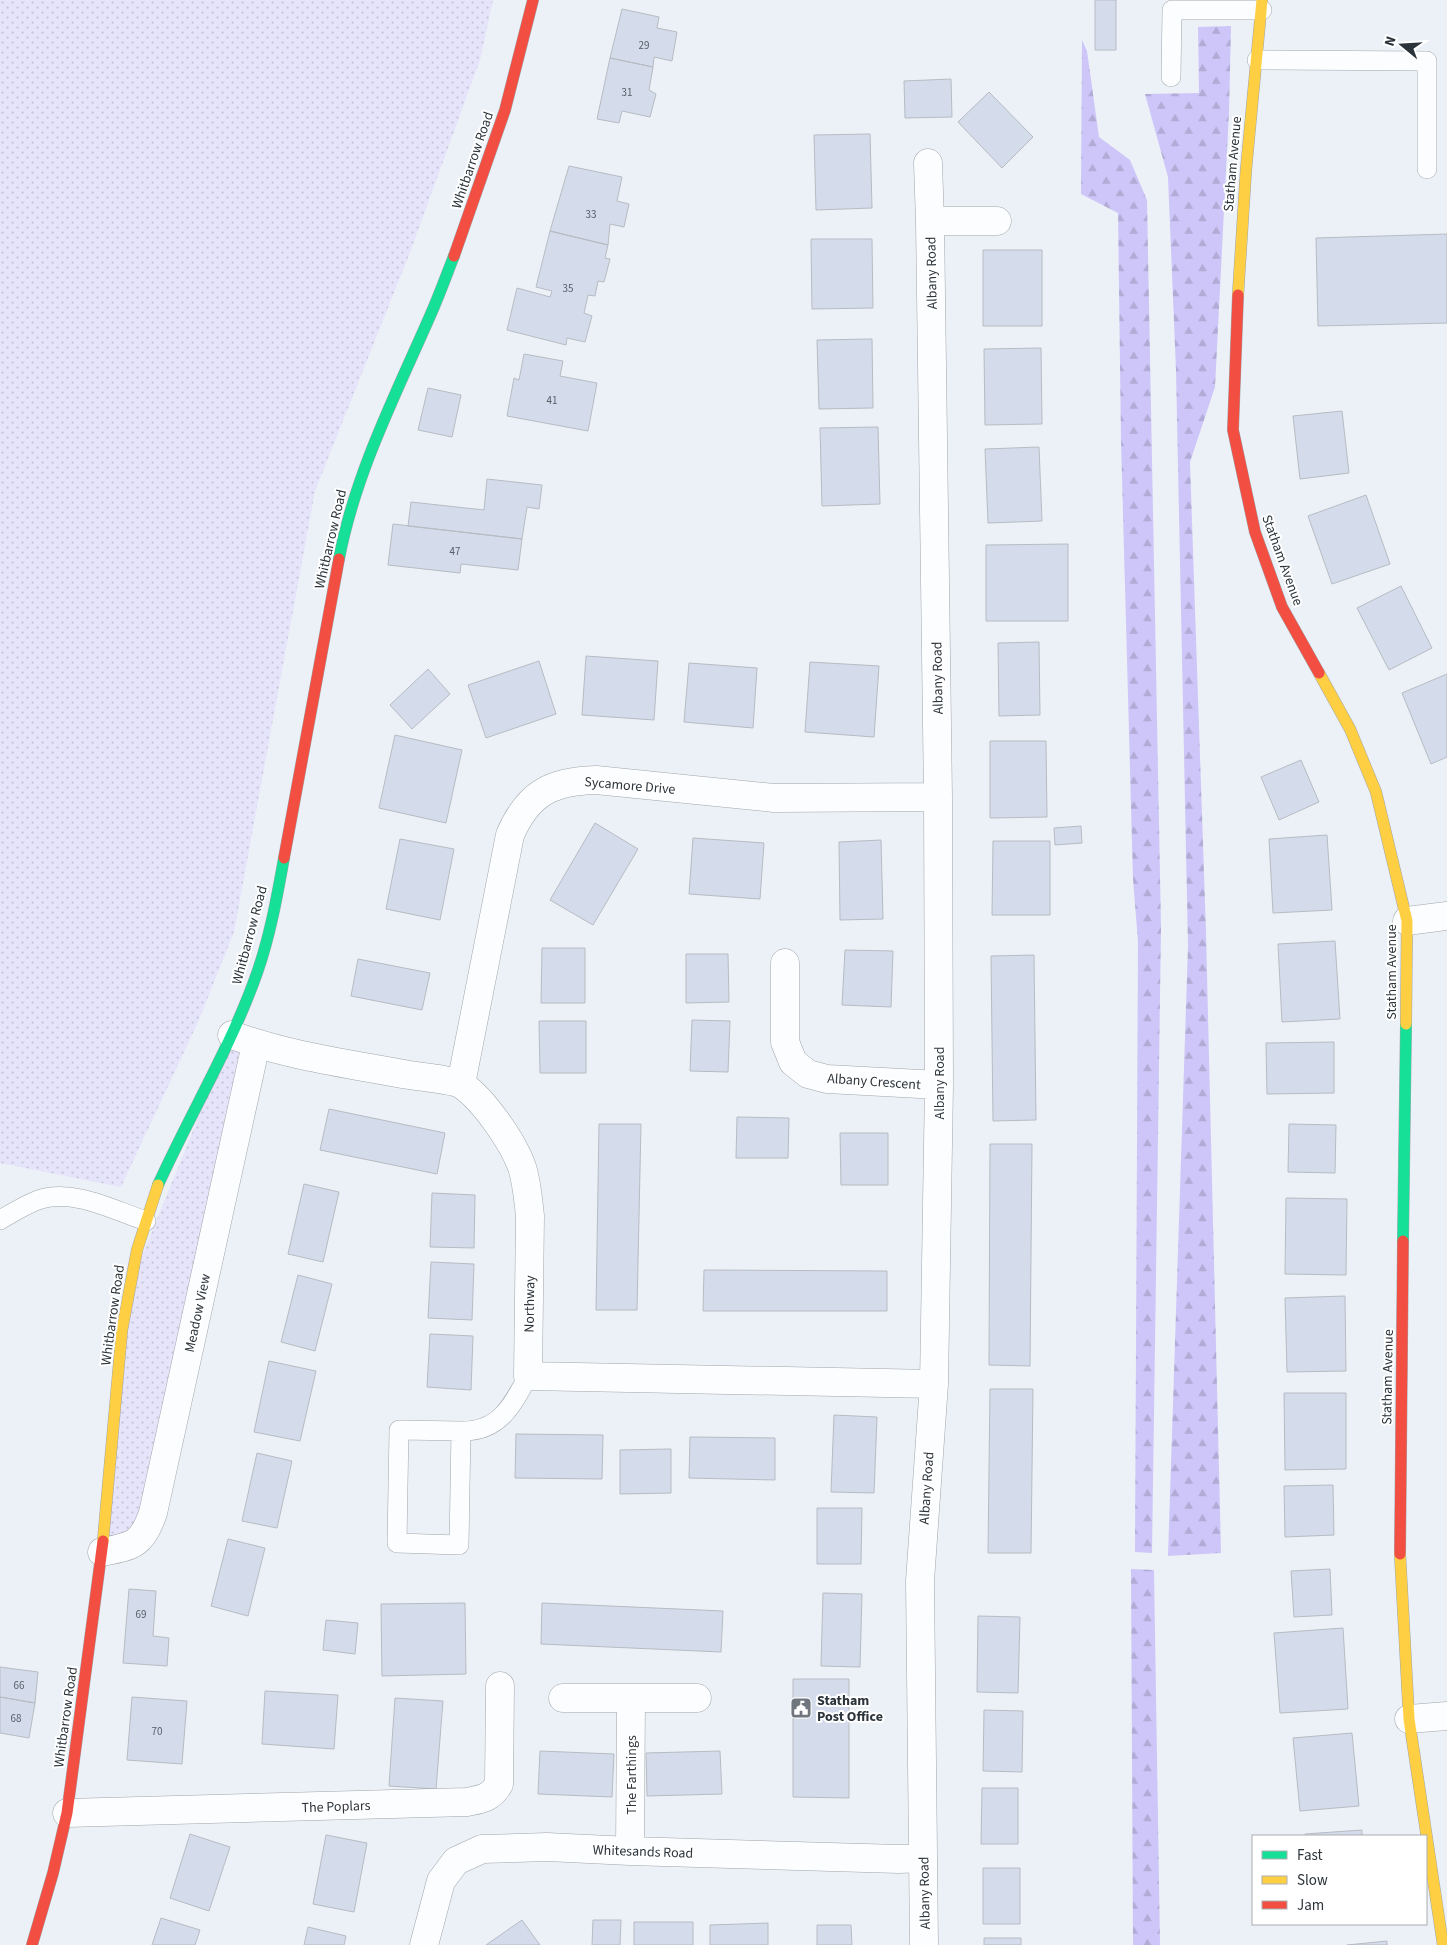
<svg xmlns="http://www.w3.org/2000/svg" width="1447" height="1945" font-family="'Source Sans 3',sans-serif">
  <defs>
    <pattern id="grass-dots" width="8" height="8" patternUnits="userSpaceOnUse" patternTransform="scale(1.25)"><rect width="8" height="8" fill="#e5e4fa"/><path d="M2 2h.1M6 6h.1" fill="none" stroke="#c5c4d7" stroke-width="1.8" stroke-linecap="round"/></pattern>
    <pattern id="forest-firs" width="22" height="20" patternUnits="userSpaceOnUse" patternTransform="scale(1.25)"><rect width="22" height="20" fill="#cec6f8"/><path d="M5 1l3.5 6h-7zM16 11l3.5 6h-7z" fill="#b1abd6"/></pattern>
  </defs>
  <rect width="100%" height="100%" fill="#ebf1f7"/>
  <path fill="url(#grass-dots)" d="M 0,0 L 493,0 L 480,60 L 409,255 L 315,491 L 234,932 L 198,1022 L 121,1187 L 0,1163 Z
    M 232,1035 L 256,1044 L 153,1513 L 102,1552 L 129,1288 Z"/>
  <path fill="url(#forest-firs)" d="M 1231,26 L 1229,112 L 1215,387 L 1190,462 L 1206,932 L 1221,1553 L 1168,1556 L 1188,946 L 1176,370 L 1168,177 L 1145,94 L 1199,93 L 1198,27 Z
    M 1082,40 L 1087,51 L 1099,137 L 1130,160 L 1147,200 L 1161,927 L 1152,1553 L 1135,1552 L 1138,942 L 1133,879 L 1121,441 L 1118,213 L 1081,194 Z
    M 1131,1569 L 1154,1570 L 1160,1945 L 1133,1945 Z"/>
  <path fill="#d4dbea" stroke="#b7bcc3" d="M 1095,0 L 1116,0 L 1116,50 L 1095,50 Z
    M 622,9 L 659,17 L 657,28 L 677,32 L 672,61 L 654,57 L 653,67 L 610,58 Z
    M 610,58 L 653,67 L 649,90 L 656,94 L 650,117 L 622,111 L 619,123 L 597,119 Z
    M 951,79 L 952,117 L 905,118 L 904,81 Z
    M 989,92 L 1033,137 L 1002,168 L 958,122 Z
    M 870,134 L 872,208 L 816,210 L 814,135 Z
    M 569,166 L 622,177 L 617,201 L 629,204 L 624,227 L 610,224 L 608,245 L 550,231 Z
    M 550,231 L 608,245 L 605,258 L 610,259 L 604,282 L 598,281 L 595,296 L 588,295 L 584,313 L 592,316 L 585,342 L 567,338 L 566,345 L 507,330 L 517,288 L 550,297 L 552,291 L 536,287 Z
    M 1447,234 L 1447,323 L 1318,326 L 1316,238 Z
    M 811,239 L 872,239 L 873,308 L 812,309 Z
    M 983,250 L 1042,250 L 1042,326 L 983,326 Z
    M 872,339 L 873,408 L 819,409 L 817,340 Z
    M 1041,348 L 1042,424 L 985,425 L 984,349 Z
    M 524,354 L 563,361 L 560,376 L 597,383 L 588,431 L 507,416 L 514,378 L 519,380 Z
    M 428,388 L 461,395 L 452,437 L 418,430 Z
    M 1342,411 L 1349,473 L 1300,479 L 1293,416 Z
    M 878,427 L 880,504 L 822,506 L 820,428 Z
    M 1039,447 L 1042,521 L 988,523 L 985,449 Z
    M 487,479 L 542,485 L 539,509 L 527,507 L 522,539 L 408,526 L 411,502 L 484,510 Z
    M 1366,495 L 1390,564 L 1332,584 L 1308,516 Z
    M 393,524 L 522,539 L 518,570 L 461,564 L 460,573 L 388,565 Z
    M 1068,544 L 1068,621 L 986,621 L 986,545 Z
    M 1401,586 L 1432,648 L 1389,670 L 1357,608 Z
    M 1039,642 L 1040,715 L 999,716 L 998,643 Z
    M 586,656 L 658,661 L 654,720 L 582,715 Z
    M 539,661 L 556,714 L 486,738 L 468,685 Z
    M 810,662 L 879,666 L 874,737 L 805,732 Z
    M 689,663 L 757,668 L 753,728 L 684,722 Z
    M 428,669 L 450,694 L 412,729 L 390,705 Z
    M 1447,674 L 1447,757 L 1431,764 L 1402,693 Z
    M 395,735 L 462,750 L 446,823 L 379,808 Z
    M 990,741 L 1046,741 L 1047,817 L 990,818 Z
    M 1301,760 L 1319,802 L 1279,820 L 1261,777 Z
    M 595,823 L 638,849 L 593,925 L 550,900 Z
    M 1081,826 L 1082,843 L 1055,845 L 1054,828 Z
    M 1327,835 L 1332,910 L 1273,913 L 1269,839 Z
    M 693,838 L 764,843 L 760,899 L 689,894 Z
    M 400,839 L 454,849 L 440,920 L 386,909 Z
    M 881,840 L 883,919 L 840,920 L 839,842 Z
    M 993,841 L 1050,841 L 1050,915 L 992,915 Z
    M 1335,941 L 1340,1019 L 1282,1022 L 1278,944 Z
    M 542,948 L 585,948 L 585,1003 L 541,1003 Z
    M 845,950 L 893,951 L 891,1007 L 842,1005 Z
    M 686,954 L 728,954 L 729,1002 L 686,1003 Z
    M 1034,955 L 1036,1120 L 993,1121 L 991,956 Z
    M 358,959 L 430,973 L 422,1010 L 351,996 Z
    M 692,1020 L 730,1021 L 728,1072 L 690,1071 Z
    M 539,1021 L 586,1021 L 586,1073 L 540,1073 Z
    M 1334,1042 L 1334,1093 L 1267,1094 L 1266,1043 Z
    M 329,1109 L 445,1133 L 437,1174 L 320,1150 Z
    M 737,1117 L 789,1118 L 788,1158 L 736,1158 Z
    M 599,1124 L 641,1124 L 637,1310 L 596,1310 Z
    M 1289,1124 L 1336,1125 L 1335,1173 L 1288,1172 Z
    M 840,1133 L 888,1133 L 888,1185 L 841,1185 Z
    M 990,1144 L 1032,1144 L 1030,1366 L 989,1365 Z
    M 304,1184 L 339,1192 L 323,1262 L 288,1254 Z
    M 432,1193 L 475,1195 L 474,1248 L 430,1247 Z
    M 1286,1198 L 1347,1199 L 1346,1275 L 1285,1274 Z
    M 431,1262 L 474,1264 L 472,1320 L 428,1318 Z
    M 704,1270 L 887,1271 L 887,1311 L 703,1311 Z
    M 298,1275 L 332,1284 L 315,1351 L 281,1342 Z
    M 1345,1296 L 1346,1371 L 1287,1372 L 1285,1298 Z
    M 430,1334 L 473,1336 L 471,1390 L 427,1387 Z
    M 269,1361 L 316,1371 L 300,1441 L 254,1432 Z
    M 990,1389 L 1033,1389 L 1031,1553 L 988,1553 Z
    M 1284,1393 L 1346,1393 L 1346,1469 L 1285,1470 Z
    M 834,1415 L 877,1417 L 874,1493 L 831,1492 Z
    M 516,1434 L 603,1435 L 602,1479 L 515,1478 Z
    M 690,1437 L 775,1438 L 775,1480 L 689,1478 Z
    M 671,1449 L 671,1493 L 620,1494 L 620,1450 Z
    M 257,1453 L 292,1461 L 277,1528 L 242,1521 Z
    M 1333,1485 L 1334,1535 L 1285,1537 L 1284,1486 Z
    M 817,1508 L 862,1508 L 861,1564 L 817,1564 Z
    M 228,1539 L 265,1548 L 248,1616 L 211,1606 Z
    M 1330,1569 L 1332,1615 L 1294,1617 L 1291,1571 Z
    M 129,1589 L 156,1591 L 153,1636 L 169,1638 L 167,1666 L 123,1663 Z
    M 823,1593 L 862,1594 L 860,1667 L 821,1666 Z
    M 465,1603 L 466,1674 L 382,1676 L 381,1604 Z
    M 542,1603 L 723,1611 L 721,1652 L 541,1644 Z
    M 978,1616 L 1020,1617 L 1018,1693 L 977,1692 Z
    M 326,1620 L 358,1623 L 355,1654 L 323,1650 Z
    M 1343,1628 L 1348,1709 L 1280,1713 L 1274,1633 Z
    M 0,1667 L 38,1672 L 35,1703 L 0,1697 Z
    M 793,1679 L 849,1679 L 849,1798 L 793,1797 Z
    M 265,1691 L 338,1695 L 334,1749 L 262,1744 Z
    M 0,1697 L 35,1703 L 29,1738 L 0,1733 Z
    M 132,1697 L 187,1701 L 182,1764 L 127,1760 Z
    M 395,1698 L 443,1701 L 436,1789 L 389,1786 Z
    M 984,1710 L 1023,1711 L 1022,1772 L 983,1771 Z
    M 1352,1733 L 1359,1806 L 1300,1811 L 1293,1738 Z
    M 540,1751 L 614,1754 L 612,1797 L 538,1794 Z
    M 720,1751 L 722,1794 L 647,1796 L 646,1753 Z
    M 982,1788 L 1018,1788 L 1018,1844 L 981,1844 Z
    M 1362,1830 L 1362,1836 L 1305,1836 L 1305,1834 Z
    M 190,1834 L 230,1847 L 209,1911 L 170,1898 Z
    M 326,1835 L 367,1843 L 354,1912 L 313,1904 Z
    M 983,1868 L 1020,1868 L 1020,1924 L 983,1924 Z
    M 161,1918 L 200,1930 L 195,1945 L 152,1945 Z
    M 522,1920 L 540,1945 L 486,1945 Z
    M 593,1920 L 621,1920 L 620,1945 L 592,1945 Z
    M 634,1922 L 693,1922 L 693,1945 L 634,1945 Z
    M 768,1923 L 768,1945 L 710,1945 L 710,1925 Z
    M 817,1925 L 851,1925 L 852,1945 L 817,1945 Z
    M 308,1927 L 346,1936 L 344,1945 L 304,1945 Z
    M 984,1938 L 1021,1938 L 1021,1945 L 984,1945 Z
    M 1387,1941 L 1387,1945 L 1347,1945 Z"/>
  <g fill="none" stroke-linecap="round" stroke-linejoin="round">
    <g stroke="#a0a6ac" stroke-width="20">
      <path id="lane" d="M 1257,60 L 1427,61 L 1427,169
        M 1171,77 L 1172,10 L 1262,10
        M 0,1220 C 12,1213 25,1205 38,1200 C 73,1188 113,1210 146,1221
        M 461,1431 L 459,1545 L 397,1543 L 399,1430 L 461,1431 C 499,1432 512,1406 528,1376"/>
    </g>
    <g stroke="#a0a6ac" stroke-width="29">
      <path id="street" d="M 930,221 L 997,221
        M 1407,921 L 1447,916
        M 785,963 L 785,1042 L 793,1062 L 808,1074 L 827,1079 L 939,1085
        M 232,1035 C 288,1056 350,1064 409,1075 C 421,1077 454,1080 462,1085 C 484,1100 513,1142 522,1167 C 527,1183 528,1199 530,1216 L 528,1376 L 934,1384
        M 461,1084 L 510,835 C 528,793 552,781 596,780 L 774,798 L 938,797
        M 102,1552 C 133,1546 142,1545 153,1513 L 256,1044
        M 563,1698 L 697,1698
        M 1409,1719 L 1447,1716
        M 67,1813 L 467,1802 C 482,1799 491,1798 499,1784 L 500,1686
        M 630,1851 L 631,1698
        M 424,1945 L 441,1881 L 456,1861 L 482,1849 L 547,1847 L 630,1851 L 899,1859 L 923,1858
        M 924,1945 L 920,1581 L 934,1384 L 939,1085 L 938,797 L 930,221 L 928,163"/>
    </g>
    <g stroke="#a0a6ac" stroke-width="12">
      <path id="fast" d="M 339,559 C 355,474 395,396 430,316 C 439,296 446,276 454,256
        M 158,1185 C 190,1114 231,1047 257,973 C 270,936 277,897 284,858
        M 1403,1241 L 1406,1024"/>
    </g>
    <g stroke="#a0a6ac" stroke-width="12">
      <path id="slow" d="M 1238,295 L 1246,170 L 1262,0
        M 1319,673 L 1350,729 L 1376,792 L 1407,921 L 1406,1024
        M 103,1541 L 122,1330 L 137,1250 L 158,1185
        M 1400,1554 L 1409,1719 L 1443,1945"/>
    </g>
    <g stroke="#a0a6ac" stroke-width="12">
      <path id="jam" d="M 454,256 L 505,110 L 533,0
        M 1238,295 L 1233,430 L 1255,532 L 1282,607 L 1319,673
        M 284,858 L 339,559
        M 1400,1554 L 1403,1241
        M 32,1945 L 53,1873 L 67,1813 L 103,1541"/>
    </g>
    <use href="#lane" stroke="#fcfdfe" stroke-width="19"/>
    <use href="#street" stroke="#fcfdfe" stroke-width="28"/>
    <use href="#fast" stroke="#16e098" stroke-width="11"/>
    <use href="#slow" stroke="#ffcf43" stroke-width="11"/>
    <use href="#jam" stroke="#f24e42" stroke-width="11"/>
  </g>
  <defs>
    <g id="civic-square" transform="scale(1.125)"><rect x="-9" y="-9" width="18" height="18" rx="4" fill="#6f767d" stroke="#fff"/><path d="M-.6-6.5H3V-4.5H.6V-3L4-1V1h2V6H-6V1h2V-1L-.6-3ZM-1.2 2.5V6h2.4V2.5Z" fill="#fff"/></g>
  </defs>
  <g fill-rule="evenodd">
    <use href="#civic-square" x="801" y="1708"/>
  </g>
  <g text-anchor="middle" stroke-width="4" stroke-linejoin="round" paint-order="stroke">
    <g font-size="11" fill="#565e67">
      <text x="644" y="49">29</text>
      <text x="627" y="96">31</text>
      <text x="591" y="218">33</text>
      <text x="568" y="292">35</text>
      <text x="552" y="404">41</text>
      <text x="455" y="555">47</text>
      <text x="141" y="1618">69</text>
      <text x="19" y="1689">66</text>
      <text x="16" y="1722">68</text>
      <text x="157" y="1735">70</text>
    </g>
    <g font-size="14" fill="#2c343b" stroke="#fff">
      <text transform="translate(472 160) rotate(-71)" y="5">Whitbarrow Road</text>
      <text transform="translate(1232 164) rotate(-85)" y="5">Statham Avenue</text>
      <text transform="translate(931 273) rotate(-91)" y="5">Albany Road</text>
      <text transform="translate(330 539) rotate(-77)" y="5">Whitbarrow Road</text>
      <text transform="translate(1283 560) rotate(70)" y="5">Statham Avenue</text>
      <text transform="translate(937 678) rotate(-91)" y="5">Albany Road</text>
      <text transform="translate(630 785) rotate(5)" y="5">Sycamore Drive</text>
      <text transform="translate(249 935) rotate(-75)" y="5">Whitbarrow Road</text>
      <text transform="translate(1391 972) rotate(-90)" y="5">Statham Avenue</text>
      <text transform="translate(874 1081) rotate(4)" y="5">Albany Crescent</text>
      <text transform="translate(939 1083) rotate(-90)" y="5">Albany Road</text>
      <text transform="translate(529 1304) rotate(-89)" y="5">Northway</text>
      <text transform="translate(197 1313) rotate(-78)" y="5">Meadow View</text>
      <text transform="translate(112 1315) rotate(-82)" y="5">Whitbarrow Road</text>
      <text transform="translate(1387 1377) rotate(-89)" y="5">Statham Avenue</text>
      <text transform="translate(926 1488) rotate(-86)" y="5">Albany Road</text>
      <text transform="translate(65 1717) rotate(-82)" y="5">Whitbarrow Road</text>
      <text transform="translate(631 1775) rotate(-90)" y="5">The Farthings</text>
      <text transform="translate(336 1806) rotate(-2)" y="5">The Poplars</text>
      <text transform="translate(643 1851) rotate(2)" y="5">Whitesands Road</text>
      <text transform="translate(924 1893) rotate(-91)" y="5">Albany Road</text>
    </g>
    <g font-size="14" font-weight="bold" fill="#2c343b" stroke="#fff" text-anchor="start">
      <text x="817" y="1705">Statham<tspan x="817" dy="16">Post Office</tspan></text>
    </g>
  </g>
  <rect x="1252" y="1835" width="175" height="90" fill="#ffffff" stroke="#abaeb1"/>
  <rect x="1262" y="1851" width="25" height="8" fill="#16e098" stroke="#abaeb1"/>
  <text x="1297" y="1860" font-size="15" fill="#2c343b">Fast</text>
  <rect x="1262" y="1876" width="25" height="8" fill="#ffcf43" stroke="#abaeb1"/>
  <text x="1297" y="1885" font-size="15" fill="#2c343b">Slow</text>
  <rect x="1262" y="1901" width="25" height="8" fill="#f24e42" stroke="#abaeb1"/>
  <text x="1297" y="1910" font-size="15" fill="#2c343b">Jam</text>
  <g transform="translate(1402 45) rotate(288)" stroke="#ffffff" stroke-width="4" paint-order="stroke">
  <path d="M0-4L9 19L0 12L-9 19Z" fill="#2c343b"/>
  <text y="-8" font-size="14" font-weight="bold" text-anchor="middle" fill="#2c343b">N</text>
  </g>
</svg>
